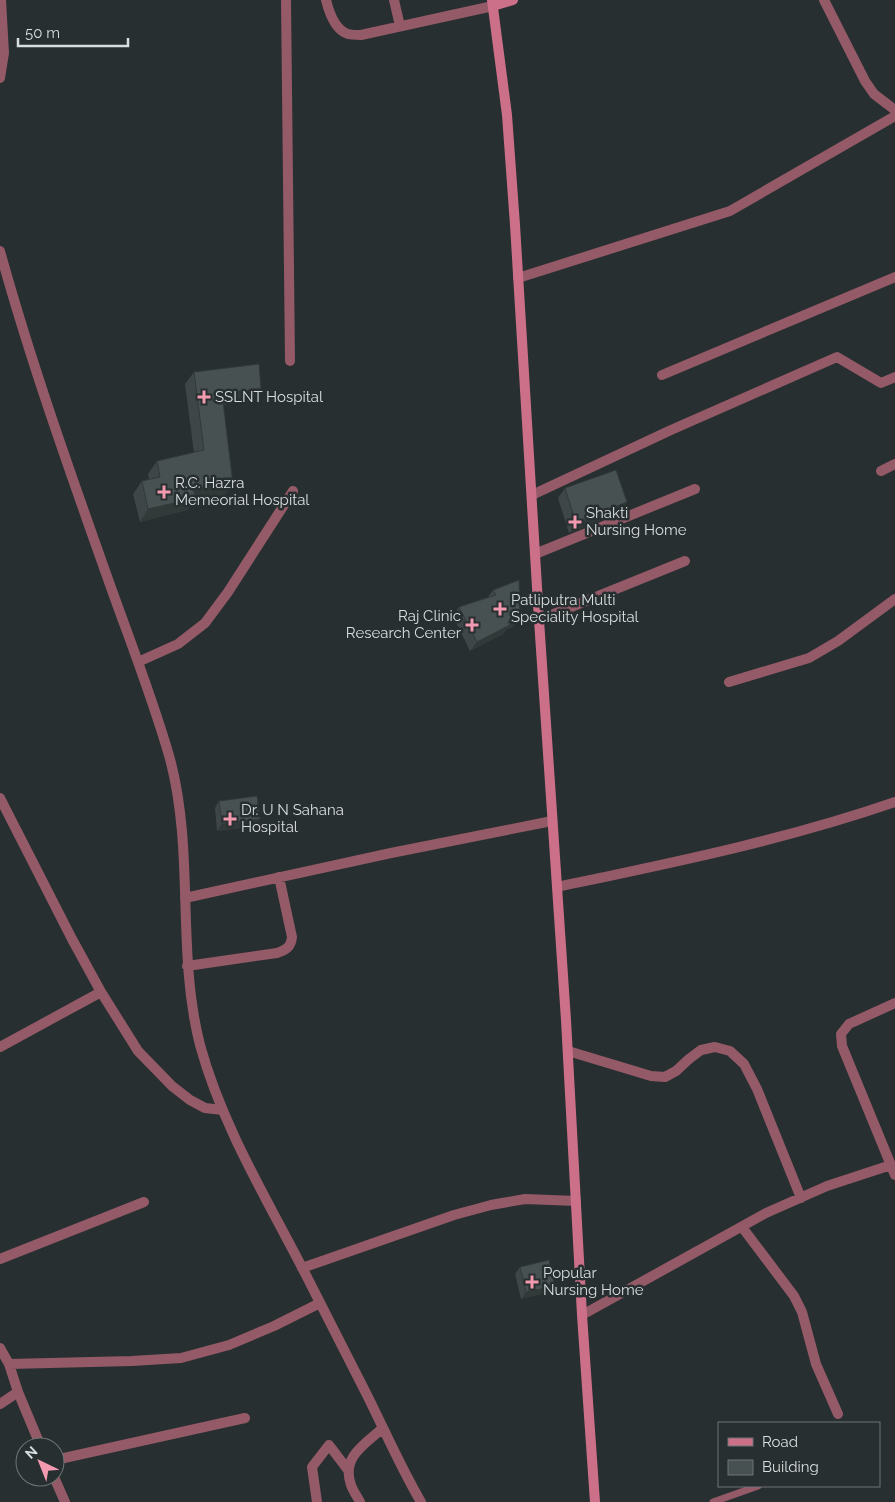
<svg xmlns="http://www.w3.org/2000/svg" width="895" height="1502" font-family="Raleway,sans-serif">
  <rect width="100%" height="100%" fill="#282f30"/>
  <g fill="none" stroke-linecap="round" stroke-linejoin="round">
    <path stroke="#945a68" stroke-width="7" d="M 713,1502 L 758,1486"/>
    <path stroke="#945a68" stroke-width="10" d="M 286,0 L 290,361
      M 326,0 C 329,12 335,30 348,34 C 352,35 357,35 361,35 L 493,6
      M 394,0 L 400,26
      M 824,0 L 865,81 L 874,94 L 895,110
      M 0,78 L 4,53 L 1,0
      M 0,251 C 31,363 70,472 109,582 C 130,641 153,699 170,759 C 195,853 176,951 200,1045 C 223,1129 270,1204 309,1281 C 328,1319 348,1357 367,1395 C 385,1431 401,1468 421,1502
      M 518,278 L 730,211 L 895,116
      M 662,375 L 895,277
      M 881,471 L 895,464
      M 532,495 L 671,430 L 837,357 L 881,383 L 895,377
      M 535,554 L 695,489
      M 539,620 L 685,561
      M 138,662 L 178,644 L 205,623 L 228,592 L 293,491
      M 729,682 L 809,658 L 838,641 L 895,599
      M 0,798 L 72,939 L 101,992 L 138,1051 L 172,1086 L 190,1100 L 205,1108 L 223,1110
      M 557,887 C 671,863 785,840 895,802
      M 185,898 L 391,853 L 552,821
      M 187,966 L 277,953 C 286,950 291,947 292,937 L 279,877
      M 895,1003 L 849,1024 L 841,1034 L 842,1046 L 895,1175
      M 0,1047 L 101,992
      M 568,1051 L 651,1076 L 665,1077 L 676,1071 L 689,1059 L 701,1050 L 715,1047 L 730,1051 L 744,1064 L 757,1089 L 801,1198
      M 742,1227 L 794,1296 L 802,1312 L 816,1364 L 838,1414
      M 0,1259 L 144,1202
      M 302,1268 L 454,1215 L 491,1205 L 525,1199 L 576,1201
      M 582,1315 L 766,1213 L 827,1186 L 891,1165
      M 0,1348 L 9,1364 L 18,1392 L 41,1447
      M 9,1364 L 132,1361 L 181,1358 L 229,1345 L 274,1326 L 320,1303
      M 0,1404 L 18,1392
      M 55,1460 L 245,1418
      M 54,1477 L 65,1502
      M 317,1502 L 312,1467 L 329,1445 L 348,1470
      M 360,1502 C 357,1496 353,1491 351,1485 C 341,1457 365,1444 383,1428"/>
    <path stroke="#cc7089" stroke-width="10" d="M 492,0 L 507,115 L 515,225 L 539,620 L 566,1020 L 582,1315 L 595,1502
      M 493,6 L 513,0"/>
  </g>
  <path fill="#3e4647" d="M 194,372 L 253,401 L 223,405 L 224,497 L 194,500 L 187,510 L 140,522 L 133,494 L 142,481 L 149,479 L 148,474 L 157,461 L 194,453 L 185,384 Z
    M 565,488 L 627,502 L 620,512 L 569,533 L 558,498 Z
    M 493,590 L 520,618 L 513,627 L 507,629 L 503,634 L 470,651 L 453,616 L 459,607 L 488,597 Z
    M 219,801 L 255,826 L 217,831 L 215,808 Z
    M 520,1267 L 550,1292 L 521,1299 L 515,1274 Z"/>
  <path fill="#323939" d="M 261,389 L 253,401 L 213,406 L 222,393 Z
    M 233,484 L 224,497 L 194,500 L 187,510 L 140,522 L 148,509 L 193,489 Z
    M 627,502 L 620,512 L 569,533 L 576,523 Z
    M 520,618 L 513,627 L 507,629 L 503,634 L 470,651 L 477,642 L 508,622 Z
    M 260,819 L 255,826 L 217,831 L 222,824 Z
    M 555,1286 L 550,1292 L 521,1299 L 526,1292 Z"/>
  <path fill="#485152" stroke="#323939" d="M 259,364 L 261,389 L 222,393 L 233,484 L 193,489 L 196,498 L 148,509 L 142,481 L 160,477 L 157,461 L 204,450 L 194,372 Z
    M 616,470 L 627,502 L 576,523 L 565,488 Z
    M 519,580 L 520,618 L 508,622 L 510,625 L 477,642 L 459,607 L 496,595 L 493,590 Z
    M 257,796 L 260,819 L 222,824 L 219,801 Z
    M 549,1260 L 555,1286 L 526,1292 L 520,1267 Z"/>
  <g fill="#f29ab0" stroke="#282f30" stroke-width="2">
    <path d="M201.5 389.5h5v5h5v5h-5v5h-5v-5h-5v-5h5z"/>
    <path d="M161.5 484.5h5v5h5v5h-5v5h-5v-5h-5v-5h5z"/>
    <path d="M572.5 514.5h5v5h5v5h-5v5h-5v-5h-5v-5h5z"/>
    <path d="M497.5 601.5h5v5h5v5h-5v5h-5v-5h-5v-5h5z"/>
    <path d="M469.5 617.5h5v5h5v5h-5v5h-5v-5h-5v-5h5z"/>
    <path d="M227.5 811.5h5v5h5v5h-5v5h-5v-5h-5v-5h5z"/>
    <path d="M529.5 1274.5h5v5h5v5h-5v5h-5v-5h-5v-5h5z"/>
  </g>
  <g text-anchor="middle" stroke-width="5" stroke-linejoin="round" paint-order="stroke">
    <g font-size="15" fill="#d8dddd" stroke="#282f30" text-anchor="start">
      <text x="215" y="402">SSLNT Hospital</text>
      <text x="175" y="488">R.C. Hazra<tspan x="175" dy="17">Memeorial Hospital</tspan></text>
      <text x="586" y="518">Shakti<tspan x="586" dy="17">Nursing Home</tspan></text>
      <text x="511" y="605">Patliputra Multi<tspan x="511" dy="17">Speciality Hospital</tspan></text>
      <text x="461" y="621" text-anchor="end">Raj Clinic<tspan x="461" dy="17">Research Center</tspan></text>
      <text x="241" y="815">Dr. U N Sahana<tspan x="241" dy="17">Hospital</tspan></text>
      <text x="543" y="1278">Popular<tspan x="543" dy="17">Nursing Home</tspan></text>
    </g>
  </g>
  <rect x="718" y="1422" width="162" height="65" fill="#282f30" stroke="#6e7575"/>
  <rect x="728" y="1438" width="25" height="8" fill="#cc7089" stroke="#6e7575"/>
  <text x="762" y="1447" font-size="15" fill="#d8dddd">Road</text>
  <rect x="728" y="1460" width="25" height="15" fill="#485152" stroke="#6e7575"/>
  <text x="762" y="1472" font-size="15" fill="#d8dddd">Building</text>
  <g transform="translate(40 1462) rotate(317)"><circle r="24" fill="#282f30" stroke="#6e7575"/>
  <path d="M0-4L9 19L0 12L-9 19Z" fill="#f29ab0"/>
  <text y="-8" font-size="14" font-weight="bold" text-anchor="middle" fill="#d8dddd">N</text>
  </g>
  <path d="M18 38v8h110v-8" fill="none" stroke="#d8dddd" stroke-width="2.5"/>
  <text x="25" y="38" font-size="15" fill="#d8dddd" stroke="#282f30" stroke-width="4" paint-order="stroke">50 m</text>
</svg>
